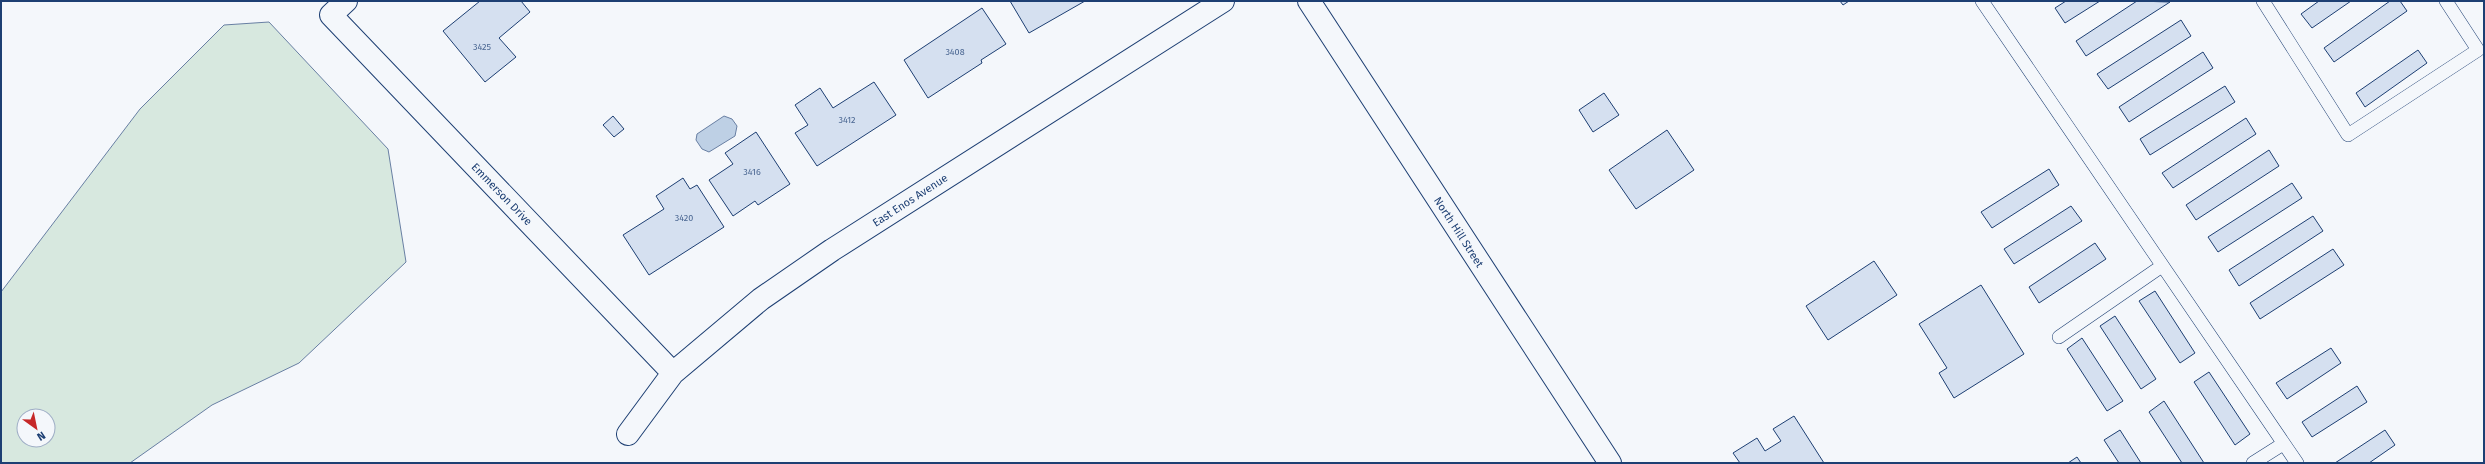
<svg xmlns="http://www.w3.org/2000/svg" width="2485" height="464" font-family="'Fira Sans',sans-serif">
  <rect width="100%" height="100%" fill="#f4f7fb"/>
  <path fill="#d7e8df" stroke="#687fa3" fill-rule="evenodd" d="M 269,22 L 388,149 L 406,262 L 299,363 L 212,405 L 130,463 L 1,463 L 1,292 L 140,109 L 224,25 ZM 24,416 L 48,416 L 48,440 L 24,440 Z"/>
  <path fill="#bed0e5" stroke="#687fa3" d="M 724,116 L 732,119 L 737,126 L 735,136 L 709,152 L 702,149 L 696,140 L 697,134 Z"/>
  <path fill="#d5e0f0" stroke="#1d3f73" d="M 480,1 L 521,1 L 530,12 L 499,38 L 516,57 L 485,82 L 443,31 Z
    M 1010,1 L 1085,1 L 1029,33 Z
    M 1840,1 L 1849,1 L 1843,5 Z
    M 2066,1 L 2100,1 L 2065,23 L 2055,8 Z
    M 2137,1 L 2170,2 L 2086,56 L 2076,41 Z
    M 2319,1 L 2351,1 L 2312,28 L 2301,14 Z
    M 2390,1 L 2400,1 L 2407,11 L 2334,62 L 2324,48 Z
    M 982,8 L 1006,44 L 981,60 L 982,63 L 928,98 L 904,60 Z
    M 2181,20 L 2191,36 L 2108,89 L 2097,74 Z
    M 2418,50 L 2427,63 L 2365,107 L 2356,93 Z
    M 2203,52 L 2213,68 L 2129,122 L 2119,107 Z
    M 874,82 L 896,115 L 817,166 L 795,133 L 808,125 L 795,105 L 820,88 L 833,108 Z
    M 2225,86 L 2235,102 L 2150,155 L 2140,139 Z
    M 1604,93 L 1619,115 L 1593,132 L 1579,110 Z
    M 613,116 L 624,129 L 614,137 L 603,125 Z
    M 2246,118 L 2256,134 L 2173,188 L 2162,173 Z
    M 1667,130 L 1694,170 L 1636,209 L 1609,170 Z
    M 756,132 L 790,184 L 758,205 L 755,201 L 733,216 L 709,180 L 733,164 L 725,153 Z
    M 2269,150 L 2279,166 L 2196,220 L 2186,205 Z
    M 2049,169 L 2059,185 L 1992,228 L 1981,212 Z
    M 683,178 L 690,189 L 697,185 L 724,227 L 649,275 L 623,235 L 664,209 L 656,196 Z
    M 2292,183 L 2302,198 L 2218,252 L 2208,237 Z
    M 2071,206 L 2082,221 L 2014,264 L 2004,249 Z
    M 2313,216 L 2323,231 L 2239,286 L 2229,270 Z
    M 2095,243 L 2106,259 L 2039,303 L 2029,287 Z
    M 2333,249 L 2344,265 L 2260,319 L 2250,303 Z
    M 1874,261 L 1897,295 L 1828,340 L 1806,306 Z
    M 1981,285 L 2024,354 L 1954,398 L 1939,373 L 1947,368 L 1919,324 Z
    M 2155,291 L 2195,353 L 2180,363 L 2139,301 Z
    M 2115,316 L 2156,379 L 2141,389 L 2100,326 Z
    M 2082,338 L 2123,401 L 2107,411 L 2067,349 Z
    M 2331,348 L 2341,363 L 2287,399 L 2276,383 Z
    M 2209,372 L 2250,434 L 2235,445 L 2194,382 Z
    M 2357,386 L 2367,402 L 2312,437 L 2302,422 Z
    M 2164,401 L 2204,463 L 2182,463 L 2149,412 Z
    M 1794,416 L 1824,463 L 1740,463 L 1733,453 L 1757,438 L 1765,451 L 1781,441 L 1773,429 Z
    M 2120,430 L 2141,463 L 2119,463 L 2104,440 Z
    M 2385,430 L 2395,445 L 2369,463 L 2335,463 Z
    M 2077,457 L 2081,463 L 2068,463 Z"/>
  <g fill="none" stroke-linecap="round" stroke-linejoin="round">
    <g stroke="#1d3f73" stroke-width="14">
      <path id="service" d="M 1982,1 L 2297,463
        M 2263,1 L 2348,135 L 2478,50 L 2446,1
        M 2059,337 L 2162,266
        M 2253,463 L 2283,444"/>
    </g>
    <g stroke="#1d3f73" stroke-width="24">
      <path id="minor" d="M 346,1 L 331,15 L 673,373
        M 1309,1 L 1610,463
        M 628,434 L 673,373 L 761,299 L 832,250 L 1223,1"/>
    </g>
    <use href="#service" stroke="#f4f7fb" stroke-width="13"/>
    <use href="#minor" stroke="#f4f7fb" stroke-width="22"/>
  </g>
  <g text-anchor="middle" stroke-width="3" stroke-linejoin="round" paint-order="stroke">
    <g font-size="9" fill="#4b6792">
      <text x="482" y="50">3425</text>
      <text x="955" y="55">3408</text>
      <text x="847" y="123">3412</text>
      <text x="752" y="175">3416</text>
      <text x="684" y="221">3420</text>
    </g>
    <g font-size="11" fill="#1d3f73" stroke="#f4f7fb">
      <text transform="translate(502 194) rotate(46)" y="4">Emmerson Drive</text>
      <text transform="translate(910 200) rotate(-33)" y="4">East Enos Avenue</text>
      <text transform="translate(1459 232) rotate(57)" y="4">North Hill Street</text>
    </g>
  </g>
  <rect width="2485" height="464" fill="none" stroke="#1d3f73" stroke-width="4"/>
  <g transform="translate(36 428) rotate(147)"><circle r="19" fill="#f4f7fb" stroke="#9eadc5"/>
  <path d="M0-3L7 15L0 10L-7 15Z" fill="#c62828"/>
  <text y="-6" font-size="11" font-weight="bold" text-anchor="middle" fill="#1d3f73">N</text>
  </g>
</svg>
